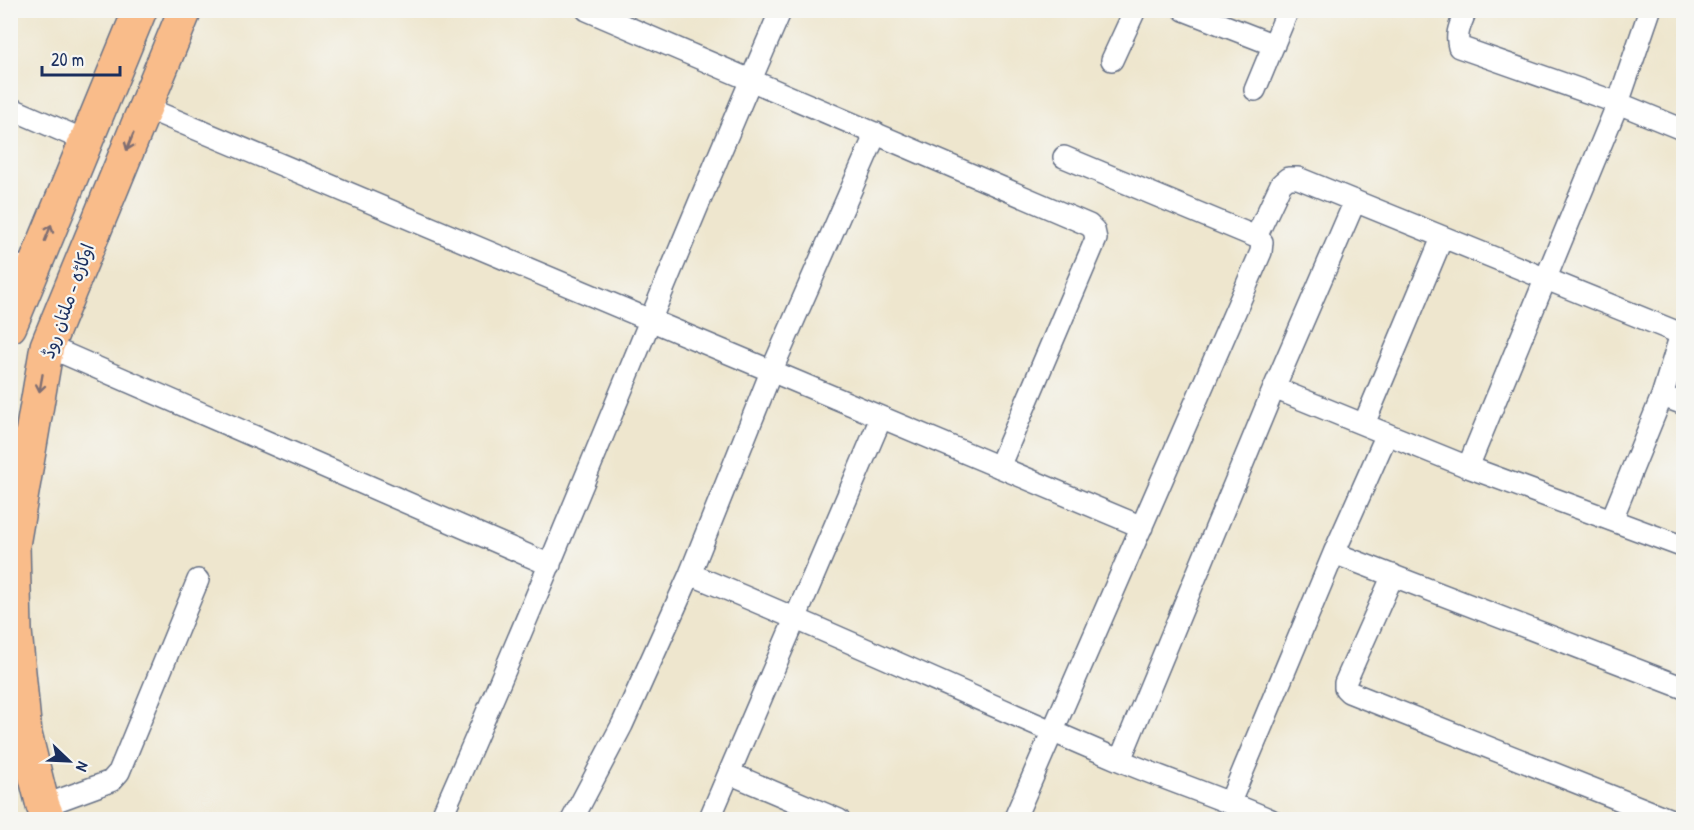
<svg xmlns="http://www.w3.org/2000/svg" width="1694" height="830" font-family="'Patrick Hand','Playpen Sans Arabic',sans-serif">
  <rect width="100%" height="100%" fill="#f6f6f2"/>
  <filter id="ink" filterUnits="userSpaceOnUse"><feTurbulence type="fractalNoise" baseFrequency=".0167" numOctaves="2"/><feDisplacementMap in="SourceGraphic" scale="12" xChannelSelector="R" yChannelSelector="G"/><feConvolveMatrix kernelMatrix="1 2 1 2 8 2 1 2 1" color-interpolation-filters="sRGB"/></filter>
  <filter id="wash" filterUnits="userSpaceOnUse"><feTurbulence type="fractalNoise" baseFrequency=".008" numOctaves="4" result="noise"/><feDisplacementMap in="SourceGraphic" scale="24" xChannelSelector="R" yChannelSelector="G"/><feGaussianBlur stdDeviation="1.35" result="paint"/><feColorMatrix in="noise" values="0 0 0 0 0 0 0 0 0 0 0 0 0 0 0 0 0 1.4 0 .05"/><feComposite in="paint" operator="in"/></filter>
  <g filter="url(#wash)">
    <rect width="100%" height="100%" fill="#eee6ce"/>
  </g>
  <g filter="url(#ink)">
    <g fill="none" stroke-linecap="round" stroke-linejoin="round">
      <g stroke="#656f85" stroke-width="24">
        <path id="minor" d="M 587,10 L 1089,225 L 1094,230 L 1096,239 L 999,467
          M 1184,10 L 1274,45
          M 1466,10 C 1461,24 1455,33 1459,47 L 1618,103 L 1684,130
          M 1112,60 L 1135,10
          M 1255,90 L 1288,10
          M 144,107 L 1142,527
          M 10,108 L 86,141
          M 1256,237 L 1281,184 L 1288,178 L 1298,178 L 1684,335
          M 10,263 L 32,272
          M 47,346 L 550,565
          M 1274,388 L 1468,467 L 1684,547
          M 1662,396 L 1684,404
          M 1364,424 L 1442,238
          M 1468,467 L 1618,103 L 1650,10
          M 1612,519 L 1662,396 L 1681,334
          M 1334,553 L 1684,688
          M 690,574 C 834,633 975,699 1119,760 C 1169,781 1221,798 1271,820
          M 1393,575 L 1345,683 L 1345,688 L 1349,692 L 1671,820
          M 1120,760 L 1274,388 L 1355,201
          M 729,773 L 839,820
          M 1230,802 L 1334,553 L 1387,434
          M 43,806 L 111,781 L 119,772 L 198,580
          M 440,820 C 559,552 664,278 781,10
          M 572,820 L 622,725 L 690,574 L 771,372 L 876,133
          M 709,820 L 881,418
          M 1014,820 L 1261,252 L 1262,242 L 1256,237 L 1064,157"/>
      </g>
      <g stroke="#656f85" stroke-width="36">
        <path id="primary" d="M 10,326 L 140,10
          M 49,820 L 43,806 L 25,734 L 15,631 L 13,545 L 47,346 L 185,10"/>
      </g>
      <use href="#minor" stroke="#fff" stroke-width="21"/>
      <use href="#primary" stroke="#f9bc8a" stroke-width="33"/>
    </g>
    <defs><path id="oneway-shaft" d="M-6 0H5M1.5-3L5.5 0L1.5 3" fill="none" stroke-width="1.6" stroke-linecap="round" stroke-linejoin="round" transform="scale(1.5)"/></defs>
    <g stroke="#7f6e72">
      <use href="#oneway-shaft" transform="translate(130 142) rotate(112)"/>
      <use href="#oneway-shaft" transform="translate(48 233) rotate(-68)"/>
      <use href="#oneway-shaft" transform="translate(41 383) rotate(100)"/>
    </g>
  </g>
  <g text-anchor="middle" stroke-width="4.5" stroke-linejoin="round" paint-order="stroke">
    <g font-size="18" fill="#1b2f5e" stroke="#f6f6f2">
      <text transform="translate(68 301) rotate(-70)" y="6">اوکاڑہ - ملتان روڈ</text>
    </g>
  </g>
  <rect width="1694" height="830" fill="none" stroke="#f6f6f2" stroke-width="36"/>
  <g transform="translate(69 761) rotate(113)" stroke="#f6f6f2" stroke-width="4.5" paint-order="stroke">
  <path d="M0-4.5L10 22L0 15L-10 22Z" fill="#1b2f5e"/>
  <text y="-9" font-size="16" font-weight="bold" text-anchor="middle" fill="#1b2f5e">N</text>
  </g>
  <path d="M42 66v9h78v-9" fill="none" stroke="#1b2f5e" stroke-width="3"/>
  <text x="51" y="66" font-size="18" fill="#1b2f5e" stroke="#f6f6f2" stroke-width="4.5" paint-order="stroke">20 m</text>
</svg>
